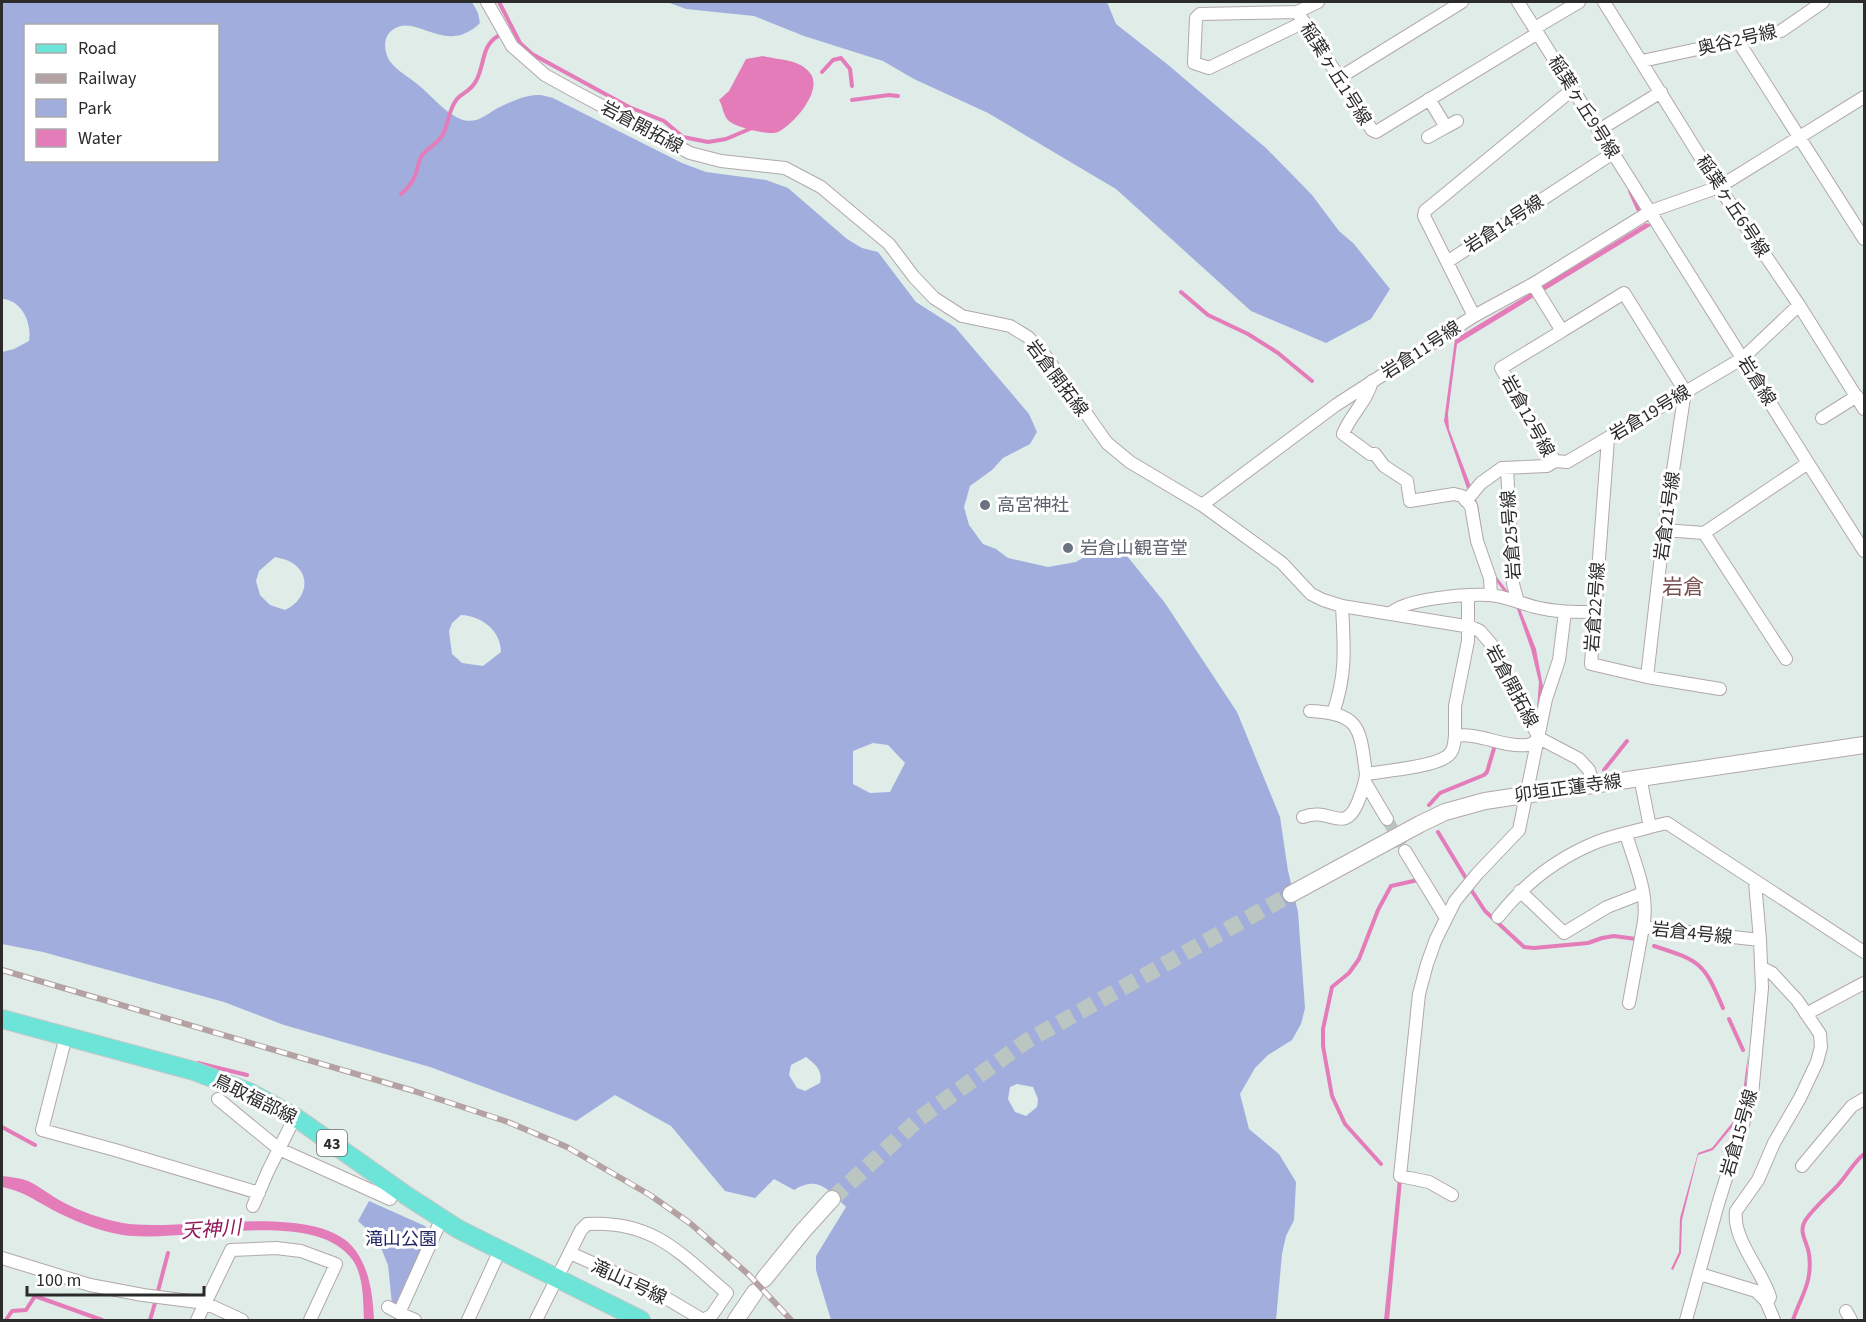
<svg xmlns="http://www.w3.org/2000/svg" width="1866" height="1322" font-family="'Source Sans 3','Noto Sans JP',sans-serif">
  <rect width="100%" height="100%" fill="#dfece8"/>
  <path fill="#a1addd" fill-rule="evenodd" d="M 2,2 L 472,2 L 478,13 L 480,23 C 444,58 416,10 391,31 C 383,38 384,51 389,60 C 397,72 413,79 423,89 C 435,100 448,115 463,120 C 479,124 487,113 500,107 C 510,102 528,94 539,95 C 543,95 548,97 553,98 L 682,163 L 706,172 L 766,180 L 788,188 L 847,239 L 862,248 L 878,252 L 916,302 L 955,327 L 1029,414 L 1037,432 L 1030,444 L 1003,458 L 992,470 L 970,486 L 964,507 L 969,525 L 983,544 L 996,549 L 1008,558 L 1048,567 L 1076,562 L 1096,550 L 1123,551 L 1165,603 L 1237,712 L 1280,817 L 1288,871 L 1298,912 L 1305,1008 L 1301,1024 L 1292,1040 L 1268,1055 L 1255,1068 L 1240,1094 L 1249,1129 L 1279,1154 L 1296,1182 L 1294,1220 L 1286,1236 L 1282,1254 L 1276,1320 L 831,1320 L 816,1270 L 816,1256 L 846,1207 C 828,1190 819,1175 794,1190 L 774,1179 L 755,1198 L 725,1191 L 671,1126 L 615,1095 L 576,1121 L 430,1067 L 284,1025 L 224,1002 L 43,952 L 2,944 L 2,352 L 14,349 L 29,341 C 32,323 22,300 2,299 ZM 26,26 L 218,26 L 218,160 L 26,160 ZM 275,557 C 279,558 285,559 289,561 C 313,573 307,600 285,610 L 270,605 L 260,595 L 256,581 L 259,571 ZM 461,615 C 482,616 501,631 501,652 L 483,666 L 462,663 L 452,654 L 449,631 L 452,623 ZM 873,743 L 888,745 L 905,763 L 890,792 L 870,793 L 853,784 L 853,751 ZM 806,1057 C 815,1064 823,1070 820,1083 L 805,1091 L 797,1088 L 789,1075 L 791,1065 ZM 1017,1084 L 1033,1087 L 1038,1099 L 1037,1107 L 1026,1116 L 1015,1112 L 1008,1099 L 1010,1087 Z
    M 667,2 L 1107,2 L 1116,24 L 1167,64 L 1266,148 L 1312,195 L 1339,231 L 1354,244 L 1390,289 L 1371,319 L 1326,343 L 1251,311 L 1116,189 L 988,113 L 914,79 L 883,61 L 804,36 L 754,16 L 686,9 Z
    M 369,1201 L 425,1226 L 429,1232 L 396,1307 L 392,1304 L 388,1265 L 377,1238 L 358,1221 Z"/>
  <path fill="#e47cba" d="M 763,56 C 778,60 800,59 810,73 C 824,90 793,125 778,132 C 769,136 735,127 729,121 C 723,116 723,106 719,100 L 729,91 L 746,59 Z
    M 1646,223 L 1652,225 L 1457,344 L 1448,414 L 1449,429 L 1478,505 L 1484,543 L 1496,576 L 1519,606 L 1536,649 L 1544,692 L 1536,724 L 1539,682 L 1531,649 L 1517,609 L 1493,577 L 1476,515 L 1444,421 L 1455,339 Z
    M 1748,1054 L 1746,1087 L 1738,1120 L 1713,1150 L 1698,1155 L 1682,1220 L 1681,1253 L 1673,1270 L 1671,1269 L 1679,1252 L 1680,1218 L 1698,1153 L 1712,1148 L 1736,1118 L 1744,1085 Z
    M 2,1176 C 10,1177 20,1178 28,1181 C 39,1186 49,1194 59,1200 C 79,1211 101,1219 123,1223 C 180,1233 321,1199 356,1251 C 370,1271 373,1297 374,1320 L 364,1320 C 363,1300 364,1276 352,1259 C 313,1206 182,1244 123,1235 C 98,1231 74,1221 51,1209 C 33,1199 22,1191 2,1187 Z
    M 1398,1179 L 1402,1180 L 1389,1320 L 1384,1320 Z"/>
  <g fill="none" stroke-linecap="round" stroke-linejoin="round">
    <path stroke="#e47cba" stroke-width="4" d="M 499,2 L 520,43 L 532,54 L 629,107 L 664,121 L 683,137 L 708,142 L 726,139 L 752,128
      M 822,72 L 833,60 L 841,58 L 850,69 L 852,86
      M 852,100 L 889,95 L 898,96
      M 1630,191 L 1638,209
      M 401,194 C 407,189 412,183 415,176 C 418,168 418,160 423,154 C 429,147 439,143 443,134 C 449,123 448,110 457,99 C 463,92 470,92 476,81 C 485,65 481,46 498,36
      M 1181,292 L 1208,315 L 1248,334 L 1278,353 L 1312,381
      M 1604,770 L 1627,741
      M 1429,805 L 1440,793 L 1484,775 L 1487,772 L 1495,745
      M 1438,832 L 1467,880
      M 1470,888 L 1485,911 L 1524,947 L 1534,948 L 1588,943 L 1602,938 L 1614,936 L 1636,939
      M 1654,946 C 1701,961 1704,963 1723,1008
      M 1729,1019 L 1743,1050
      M 198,1063 L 247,1075
      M 2,1127 L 35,1145
      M 1381,1164 L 1345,1124 L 1332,1096 L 1323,1046 L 1323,1029 L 1332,987 L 1349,973 L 1359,959 L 1378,910 L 1391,886 L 1418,880
      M 158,1291 L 168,1253
      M 6,1320 L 12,1311 L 26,1310 L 35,1296 L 102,1320
      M 150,1320 L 155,1303
      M 1793,1320 C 1801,1296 1813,1282 1809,1254 C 1808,1245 1799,1232 1804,1223 C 1808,1213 1830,1194 1838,1185 C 1848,1174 1853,1163 1864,1154"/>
    <path stroke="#bbc5c2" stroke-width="12" stroke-dasharray="12 6" stroke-linecap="butt" d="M 1387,819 L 1405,851"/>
    <path stroke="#bbc5c2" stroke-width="16" stroke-dasharray="16 8" stroke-linecap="butt" d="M 832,1199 L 920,1118 L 1025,1042 L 1291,894"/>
    <g stroke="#b2a8a9" stroke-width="14">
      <path id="street" d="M 487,2 L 512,46 L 545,75 L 572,90 L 690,153 L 721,161 L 785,168 L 821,187 L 889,244 L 914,277 L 934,298 L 962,316 L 1010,326 L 1028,337 L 1044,354 L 1107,443 L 1130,462 L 1202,505 L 1282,563 L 1311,594 L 1323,600 L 1342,606 L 1471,627 L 1480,631 L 1492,645 L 1539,738 L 1579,759 L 1589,770 L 1593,784
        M 1518,2 L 1808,463 L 1864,551
        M 1604,2 L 1719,187 L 1799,305 L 1864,409
        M 1297,12 L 1318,2
        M 1304,22 L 1209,68 L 1194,63 L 1196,18 L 1200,14 L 1297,12 L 1304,22 L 1372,130 L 1376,132 L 1538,33
        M 1535,28 L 1579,2
        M 1738,41 L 1864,239
        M 1642,61 L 1781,31 L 1823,2
        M 1339,78 L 1462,2
        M 1446,127 L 1457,121
        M 1599,130 L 1661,92
        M 1428,137 L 1446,127 L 1429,99
        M 1447,262 L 1613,153
        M 1474,316 L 1424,216 L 1425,211 L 1573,89
        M 1562,331 L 1624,293 L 1685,391 L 1664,530 L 1647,677
        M 1372,381 C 1367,402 1350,415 1343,434 L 1370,454 L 1375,454 L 1384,466 L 1407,481 L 1410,501 L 1454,494 L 1462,496 L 1471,506 L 1477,541 L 1490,578 L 1491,595
        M 1822,418 L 1857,396
        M 1608,439 L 1591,664 L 1647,677 L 1720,689
        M 1555,461 L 1567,462 L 1743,358 L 1799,305
        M 1507,468 L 1513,584 L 1518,602
        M 1466,501 L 1481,483 L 1502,468 L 1547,466 L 1555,461 L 1501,368 L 1562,331 L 1533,284
        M 1202,505 L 1336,405 L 1474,316 L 1533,284 L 1651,211 L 1719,187 L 1864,97
        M 1664,530 L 1704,533
        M 1704,533 L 1786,659
        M 1704,533 L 1808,463
        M 1390,614 C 1405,598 1467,594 1490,595 C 1504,596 1520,603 1535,607 C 1555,612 1574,612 1595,612
        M 1310,711 C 1361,713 1360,729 1366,774
        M 1333,713 C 1347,674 1344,646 1342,606
        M 1455,736 L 1455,706 L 1468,641 L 1468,597
        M 1640,777 L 1650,827 L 1667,823 L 1864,952
        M 1365,782 L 1387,819
        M 1303,817 C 1330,806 1344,836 1358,802 C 1362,792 1365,784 1366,774 C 1385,771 1432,767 1446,757 C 1454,752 1454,744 1455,736 C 1480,732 1503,748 1527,745 C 1532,745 1535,741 1539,738
        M 1626,834 C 1635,865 1650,895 1643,927
        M 1405,851 L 1446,918
        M 1520,891 L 1564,933 L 1607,907 L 1643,893
        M 1498,917 C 1524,884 1557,858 1597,842 C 1614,835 1633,832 1650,827
        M 1761,967 L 1772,973 L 1797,1000 L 1820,1034 L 1821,1047 L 1817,1062 L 1800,1098 L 1774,1143 L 1758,1180 L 1736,1211 C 1732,1239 1762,1270 1770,1297 L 1767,1304
        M 1629,1003 L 1643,927 L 1760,940 L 1755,882
        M 1806,1014 L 1864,983
        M 66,1036 L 42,1130 L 115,1150 L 259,1193
        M 218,1099 L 279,1149 L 390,1199
        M 1802,1166 L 1852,1106 L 1864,1099
        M 1452,1195 L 1429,1182 L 1400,1176 L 1419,994 L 1427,964 L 1436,939 L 1455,901 L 1477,874 L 1519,830 L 1546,699 L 1559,660 L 1565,612
        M 253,1206 L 268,1171 L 295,1117
        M 2,1258 L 90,1285 L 143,1295 L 205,1303 L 242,1320
        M 1700,1274 L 1756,1291 L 1766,1301 L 1774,1320
        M 388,1307 L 399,1313
        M 1846,1311 L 1851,1320
        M 197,1320 L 231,1250 L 276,1248 L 301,1251 L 336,1264 L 310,1320
        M 415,1320 L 399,1313 L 442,1218
        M 468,1320 L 500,1250
        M 536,1320 L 581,1230 L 587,1224 C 653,1220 680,1253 727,1293 L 712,1315 L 703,1320 L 649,1288 L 570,1253
        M 1686,1320 L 1718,1204 L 1752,1095 L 1762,988 L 1760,940"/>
    </g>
    <g stroke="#b2a8a9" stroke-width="18">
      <path id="secondary" d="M 1291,894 L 1420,824 L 1445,812 L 1485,801 L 1864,745
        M 764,1279 L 803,1231 L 832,1199
        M 736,1320 L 755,1292"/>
    </g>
    <g stroke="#c8c8c8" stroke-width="20">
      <path id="primary" d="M 2,1019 L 194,1071 L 249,1092 L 295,1117 L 407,1196 L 458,1229 L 641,1320"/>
    </g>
    <use href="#street" stroke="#fff" stroke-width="12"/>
    <use href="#secondary" stroke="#fff" stroke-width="16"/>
    <use href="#primary" stroke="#6ce4d8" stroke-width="18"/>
    <g stroke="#b4a2a2" stroke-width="6">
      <path id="rail" d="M 2,970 L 414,1091 L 508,1122 L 567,1147 L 650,1195 L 691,1224 L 749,1275 L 791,1320"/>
    </g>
    <use href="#rail" stroke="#fff" stroke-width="4" stroke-dasharray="11" stroke-linecap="butt"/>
  </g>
  <g fill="#6b7280" stroke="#fff" stroke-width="2">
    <circle cx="985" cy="505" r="6"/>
    <circle cx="1068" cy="548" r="6"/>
  </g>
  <g text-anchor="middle" stroke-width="6" stroke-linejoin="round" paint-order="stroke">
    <rect fill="#fff" stroke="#6b6b6b" stroke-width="1.5" x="317" y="1130" width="30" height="26" rx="4.5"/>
    <g font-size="16" font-weight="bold" fill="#2b2b2b">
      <text x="332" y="1149">43</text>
    </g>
    <g font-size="18" fill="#2b2b2b" stroke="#fff">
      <text transform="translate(1737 40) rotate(-13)" y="6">奥谷2号線</text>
      <text transform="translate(1336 74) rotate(58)" y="6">稲葉ヶ丘1号線</text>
      <text transform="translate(1584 107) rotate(58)" y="6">稲葉ヶ丘9号線</text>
      <text transform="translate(642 127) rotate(28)" y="6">岩倉開拓線</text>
      <text transform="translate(1733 206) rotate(57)" y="6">稲葉ヶ丘6号線</text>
      <text transform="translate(1504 224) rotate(-33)" y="6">岩倉14号線</text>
      <text transform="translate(1421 350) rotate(-33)" y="6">岩倉11号線</text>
      <text transform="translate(1057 378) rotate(53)" y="6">岩倉開拓線</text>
      <text transform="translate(1757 381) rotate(58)" y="6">岩倉線</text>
      <text transform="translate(1650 413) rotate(-31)" y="6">岩倉19号線</text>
      <text transform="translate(1528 416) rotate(61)" y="6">岩倉12号線</text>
      <text transform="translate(1667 516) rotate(-82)" y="6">岩倉21号線</text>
      <text transform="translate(1511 535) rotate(-94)" y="6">岩倉25号線</text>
      <text transform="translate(1595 607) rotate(-86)" y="6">岩倉22号線</text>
      <text transform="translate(1512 686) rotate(62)" y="6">岩倉開拓線</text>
      <text transform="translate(1568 788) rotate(-8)" y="6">卯垣正蓮寺線</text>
      <text transform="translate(1692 933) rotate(6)" y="6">岩倉4号線</text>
      <text transform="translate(255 1099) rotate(26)" y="6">鳥取福部線</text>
      <text transform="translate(1739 1133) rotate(-74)" y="6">岩倉15号線</text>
      <text transform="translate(629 1282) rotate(25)" y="6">滝山1号線</text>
    </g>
    <g font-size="18" fill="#5b616d" stroke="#fff" text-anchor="start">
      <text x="997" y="511">高宮神社</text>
      <text x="1080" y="554">岩倉山観音堂</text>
    </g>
    <g font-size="18" fill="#212662" stroke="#fff">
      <text x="401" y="1245">滝山公園</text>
    </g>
    <g font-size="20" font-style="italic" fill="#911a58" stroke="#fff">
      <text transform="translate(211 1229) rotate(-4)" y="7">天神川</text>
    </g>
    <g font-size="21" fill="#785051" stroke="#fff">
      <text x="1683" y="594">岩倉</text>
    </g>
  </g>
  <rect width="1866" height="1322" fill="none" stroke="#2b2b2b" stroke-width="6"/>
  <rect x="24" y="24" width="195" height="138" fill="#ffffff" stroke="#aaaaaa" stroke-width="1.5"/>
  <rect x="36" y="44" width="30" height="9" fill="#6ce4d8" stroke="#aaaaaa" stroke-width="1.5"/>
  <text x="78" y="54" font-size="18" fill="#2b2b2b">Road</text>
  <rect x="36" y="74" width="30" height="9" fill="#b4a2a2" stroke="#aaaaaa" stroke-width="1.5"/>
  <text x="78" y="84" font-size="18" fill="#2b2b2b">Railway</text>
  <rect x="36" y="99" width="30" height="18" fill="#a1addd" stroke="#aaaaaa" stroke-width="1.5"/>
  <text x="78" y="114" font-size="18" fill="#2b2b2b">Park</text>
  <rect x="36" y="129" width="30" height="18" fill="#e47cba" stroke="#aaaaaa" stroke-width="1.5"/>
  <text x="78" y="144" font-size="18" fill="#2b2b2b">Water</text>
  <path d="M27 1286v9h177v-9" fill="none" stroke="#2b2b2b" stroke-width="3"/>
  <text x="36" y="1286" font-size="18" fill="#2b2b2b" stroke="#ffffff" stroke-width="4.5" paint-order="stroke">100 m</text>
</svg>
